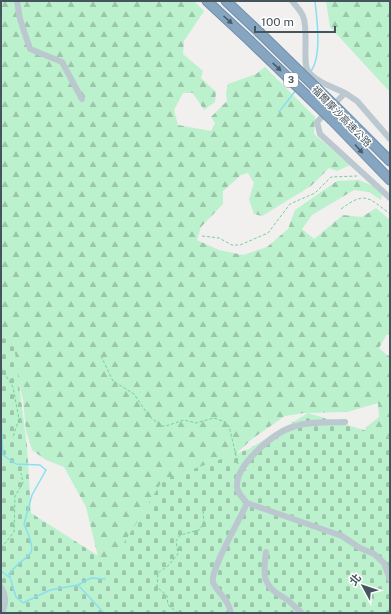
<svg xmlns="http://www.w3.org/2000/svg" width="391" height="614" font-family="'Public Sans','Noto Sans TC',sans-serif">
  <defs>
    <pattern id="forest-firs" width="22" height="20" patternUnits="userSpaceOnUse"><rect width="22" height="20" fill="#bcf1cd"/><path d="M5 1l3.5 6h-7zM16 11l3.5 6h-7z" fill="#9bc6aa"/></pattern>
    <pattern id="cemetery-stones" width="16" height="16" patternUnits="userSpaceOnUse"><rect width="16" height="16" fill="#bcf1cd"/><path d="M2 7V4a2 2 0 0 1 4 0v3zM10 15v-3a2 2 0 0 1 4 0v3z" fill="#9bc6aa"/></pattern>
  </defs>
  <rect width="100%" height="100%" fill="#f2efef"/>
  <path fill="url(#forest-firs)" d="M 1,1 L 194,1 L 204,11 L 184,41 L 183,54 L 203,71 L 201,78 L 216,92 L 215,102 L 204,110 L 193,93 L 183,93 L 174,110 L 178,125 L 211,131 L 215,123 L 211,117 L 227,101 L 226,93 L 228,84 L 256,74 L 265,67 L 315,117 L 314,134 L 350,165 L 337,171 L 329,168 L 311,186 L 262,216 L 254,214 L 249,199 L 254,183 L 248,173 L 241,175 L 223,191 L 223,204 L 201,227 L 197,240 L 219,250 L 243,255 L 267,247 L 288,229 L 295,210 L 337,181 L 359,180 L 373,186 L 382,195 L 381,200 L 369,192 L 354,190 L 312,215 L 302,229 L 314,239 L 343,215 L 362,217 L 376,208 L 390,220 L 390,335 L 387,334 L 379,348 L 387,355 L 390,356 L 390,613 L 369,443 L 365,428 L 379,417 L 378,403 L 347,412 L 304,413 L 285,416 L 252,439 L 227,462 L 157,565 L 100,565 L 86,507 L 64,467 L 46,460 L 32,450 L 26,431 L 23,400 L 15,366 L 1,348 Z
    M 326,1 L 390,1 L 390,92 L 330,27 Z"/>
  <path fill="url(#cemetery-stones)" d="M 1,336 L 14,345 L 27,446 L 31,513 L 111,564 L 163,480 L 249,449 L 308,413 L 390,438 L 390,613 L 1,613 Z"/>
  <g fill="none" stroke-linecap="round" stroke-linejoin="round">
    <path stroke="#87e0ef" stroke-width="1.5" d="M 311,71 C 322,56 317,19 315,1
      M 279,112 L 296,90
      M 1,418 L 3,455 L 16,464 L 40,465 L 46,470 L 32,495 L 24,524 C 41,562 28,549 9,574 L 16,597 L 23,603 L 50,590 L 78,585 L 104,613
      M 1,571 L 9,577
      M 78,585 L 91,578 L 105,579"/>
    <g stroke="#7090ac" stroke-width="11">
      <path id="highway" d="M 207,1 L 249,40
        M 226,1 L 259,32
        M 340,111 L 390,161
        M 332,120 L 390,180"/>
    </g>
    <path stroke="#72d09c" stroke-width="1" stroke-dasharray="3 2" stroke-linecap="butt" d="M 341,209 C 365,191 368,197 390,214
      M 202,236 L 219,238 L 232,245 L 240,245 L 268,233 L 290,204 L 315,193 L 331,177 L 357,176
      M 101,356 L 113,381 L 134,394 L 149,416 L 161,426 L 166,426 L 184,420 L 196,423 L 214,418 L 225,422 L 229,426 L 238,464
      M 1,368 L 13,387 L 19,419 L 13,437
      M 1,548 L 14,532 L 15,496 L 23,483 L 21,473
      M 178,613 L 168,605 L 167,596 L 157,587 L 158,573 L 169,565 L 178,554 L 176,541 L 180,535 L 199,530 L 204,523 L 203,509"/>
    <path stroke="#bcc8cf" stroke-width="6" d="M 17,1 L 20,19 L 30,49 L 62,62 L 82,99
      M 292,1 C 296,6 301,11 303,16 C 309,30 302,63 308,71 C 316,82 333,87 345,93
      M 390,139 L 357,101 L 345,93 L 317,122 L 320,134 L 390,198
      M 247,503 C 243,498 236,492 237,485 C 237,464 274,432 293,427 C 309,421 328,423 345,422
      M 266,552 C 263,574 262,586 283,597 C 290,601 296,608 302,613
      M 1,587 C 6,595 7,605 1,613
      M 231,613 C 228,597 216,592 213,582 C 210,569 241,518 247,503 L 342,536 L 360,548 L 374,554 L 384,563 L 390,580"/>
    <use href="#highway" stroke="#85a5c0" stroke-width="9"/>
    <g stroke="#7090ac" stroke-width="11" stroke-linecap="butt">
      <path id="highway-bridge" d="M 259,32 L 340,111
        M 249,40 L 332,120"/>
    </g>
    <use href="#highway-bridge" stroke="#85a5c0" stroke-width="9"/>
  </g>
  <defs><path id="oneway-solid" d="M-6-.8H1V-3.2L6.5 0L1 3.2V.8H-6Z"/></defs>
  <g fill="#4c5c67">
    <use href="#oneway-solid" transform="translate(228 20) rotate(42)"/>
    <use href="#oneway-solid" transform="translate(277 67) rotate(44)"/>
    <use href="#oneway-solid" transform="translate(359 149) rotate(48)"/>
  </g>
  <g text-anchor="middle" stroke-width="3" stroke-linejoin="round" paint-order="stroke">
    <rect fill="#fff" stroke="#7e878e" stroke-width="1" x="284" y="73" width="14" height="14" rx="3"/>
    <g font-size="9" font-weight="bold" fill="#46545d">
      <text x="291" y="83">3</text>
    </g>
    <g font-size="10" fill="#46545d" stroke="#fff">
      <text transform="translate(342 116) rotate(46)" y="4">福爾摩沙高速公路</text>
    </g>
  </g>
  <rect width="391" height="614" fill="none" stroke="#46545d" stroke-width="4"/>
  <g transform="translate(363 586) rotate(310)" stroke="#ffffff" stroke-width="3" paint-order="stroke">
  <path d="M0-3L7 15L0 10L-7 15Z" fill="#46545d"/>
  <text y="-6" font-size="11" font-weight="bold" text-anchor="middle" fill="#46545d">北</text>
  </g>
  <path d="M255 26v6h80v-6" fill="none" stroke="#46545d" stroke-width="2"/>
  <text x="261" y="26" font-size="12" fill="#46545d" stroke="#ffffff" stroke-width="3" paint-order="stroke">100 m</text>
</svg>
